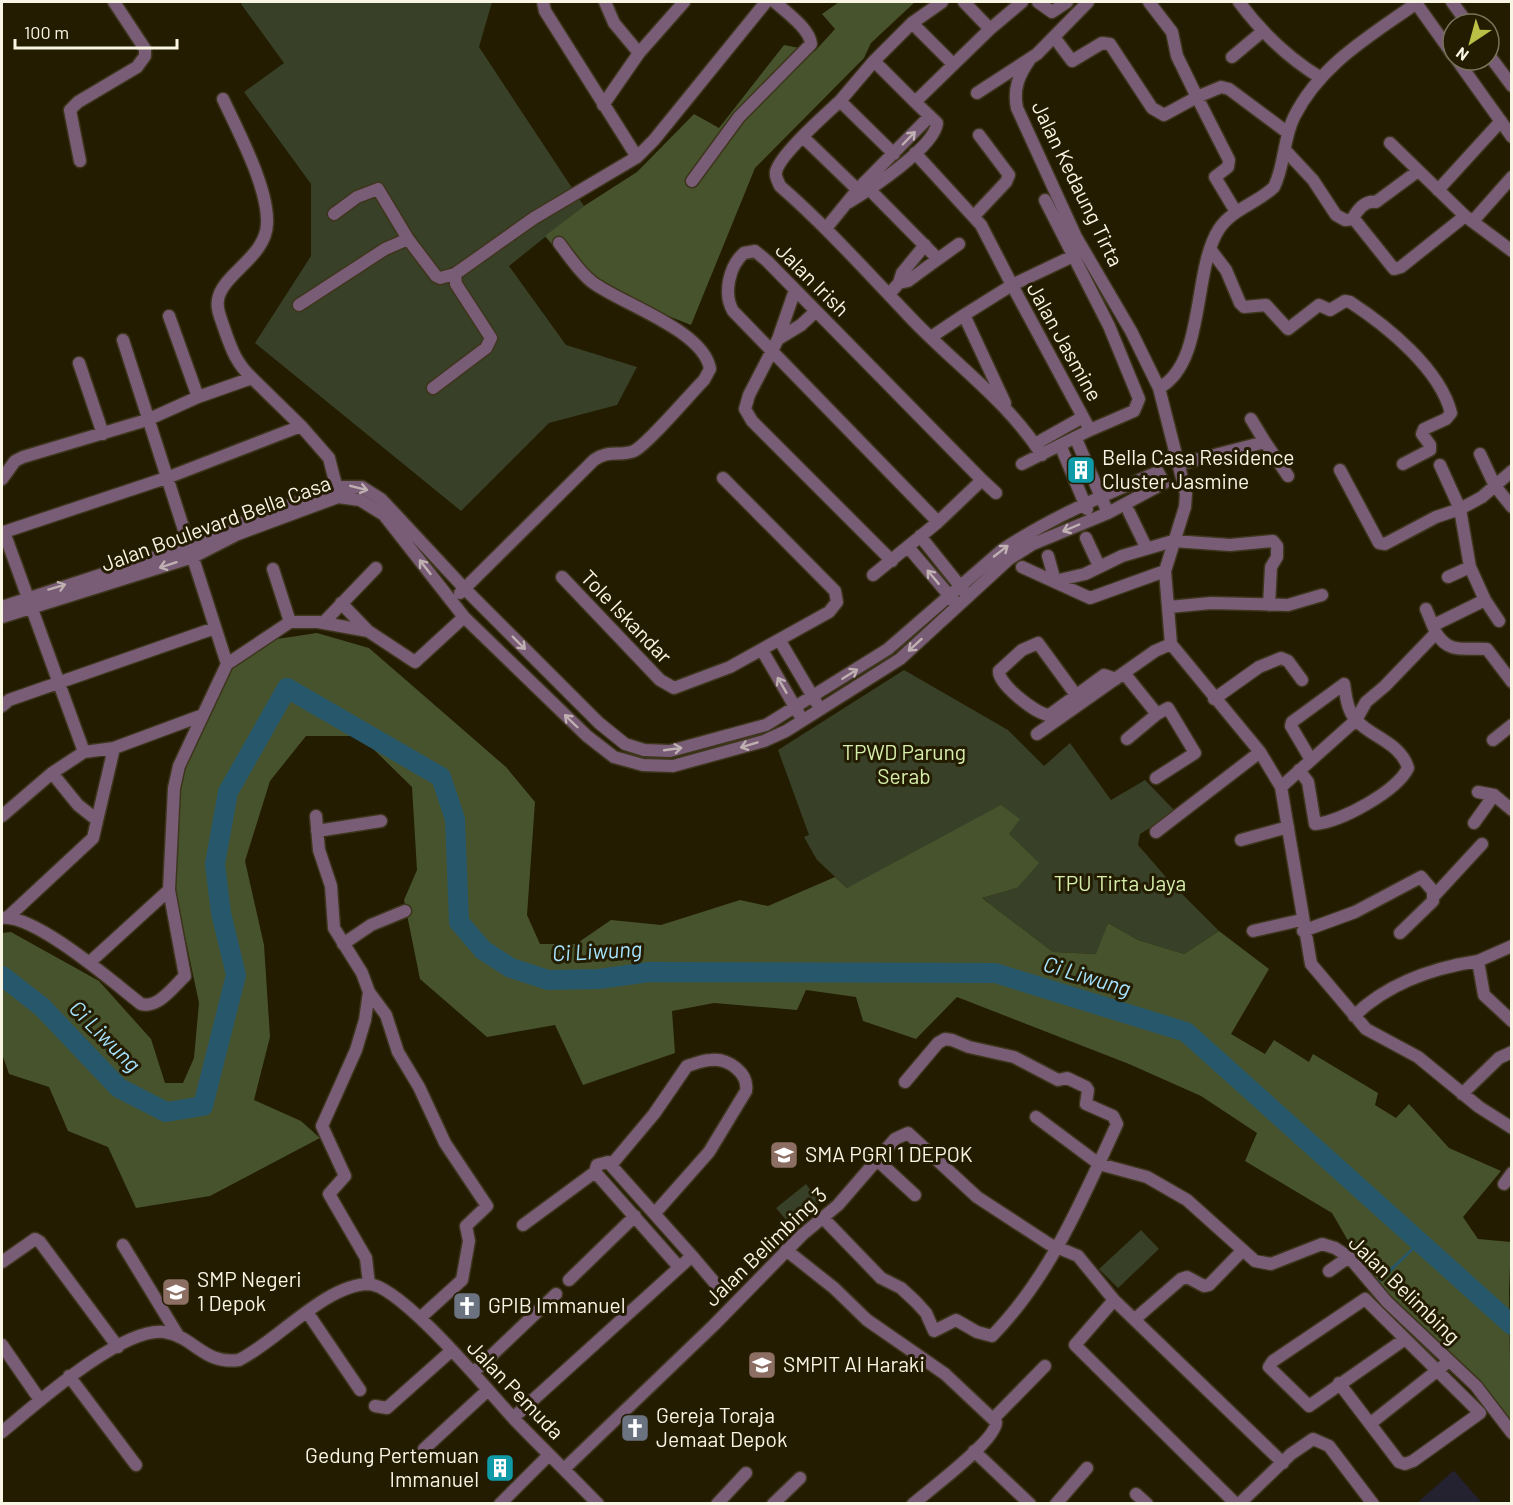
<svg xmlns="http://www.w3.org/2000/svg" width="1513" height="1505" font-family="Barlow,sans-serif">
  <rect width="100%" height="100%" fill="#231c01"/>
  <path fill="#242131" d="M 1454,1471 L 1482,1503 L 1417,1503 L 1453,1471 Z"/>
  <path fill="#384027" d="M 243,2 L 492,2 L 479,47 L 584,206 L 509,266 L 566,345 L 637,367 L 617,405 L 549,423 L 461,511 L 255,343 L 311,256 L 311,184 L 244,92 L 284,63 L 241,4 Z
    M 904,670 L 1008,730 L 1044,766 L 1070,743 L 1111,800 L 1145,780 L 1176,812 L 1140,834 L 1138,845 L 1172,884 L 1219,931 L 1184,954 L 1138,940 L 1108,923 L 1097,954 L 1053,952 L 982,898 L 1017,888 L 885,870 L 847,888 L 817,860 L 804,837 L 809,835 L 778,750 Z
    M 806,1184 L 820,1202 L 791,1226 L 776,1208 Z
    M 1141,1230 L 1159,1249 L 1118,1288 L 1099,1269 Z"/>
  <path fill="#47532d" d="M 839,2 L 915,2 L 871,43 L 864,58 L 755,168 L 691,325 L 583,282 L 545,236 L 584,206 L 637,172 L 694,114 L 719,128 L 784,45 L 815,51 L 835,29 L 822,14 Z
    M 317,633 L 369,648 L 506,767 L 535,802 L 527,915 L 540,944 L 576,944 L 611,920 L 661,925 L 740,900 L 768,906 L 835,877 L 847,888 L 1001,805 L 1020,819 L 1009,834 L 1039,863 L 1017,888 L 982,898 L 1053,952 L 1096,954 L 1108,923 L 1138,940 L 1184,954 L 1219,931 L 1269,969 L 1231,1034 L 1265,1054 L 1274,1040 L 1309,1062 L 1313,1054 L 1378,1093 L 1375,1105 L 1396,1118 L 1409,1104 L 1449,1148 L 1501,1171 L 1463,1217 L 1478,1239 L 1511,1242 L 1509,1291 L 1511,1438 L 1461,1370 L 1380,1296 L 1332,1213 L 1245,1161 L 1257,1133 L 1201,1096 L 1129,1064 L 957,997 L 916,1039 L 863,1021 L 856,997 L 806,990 L 797,1010 L 714,1003 L 672,1011 L 675,1053 L 583,1085 L 555,1025 L 487,1037 L 420,979 L 404,900 L 417,870 L 412,787 L 360,736 L 306,736 L 270,781 L 245,861 L 264,945 L 270,1037 L 254,1100 L 301,1121 L 320,1138 L 210,1196 L 136,1208 L 108,1147 L 68,1131 L 49,1087 L 9,1074 L 2,1054 L 2,933 L 11,932 L 99,981 L 151,1039 L 165,1083 L 183,1083 L 194,1058 L 199,1003 L 166,846 L 173,773 L 237,661 L 277,639 Z"/>
  <g fill="none" stroke-linecap="round" stroke-linejoin="round">
    <path stroke="#27576b" stroke-width="3" d="M 1377,1283 L 1420,1242"/>
    <path stroke="#27576b" stroke-width="20" d="M 2,976 L 42,1007 L 119,1088 L 166,1112 L 203,1106 L 236,975 L 221,913 L 215,864 L 228,792 L 287,688 L 441,777 L 455,819 L 459,922 L 483,950 L 511,968 L 548,980 L 599,979 L 649,972 L 995,973 L 1186,1032 L 1512,1325"/>
    <g stroke="#3d361c" stroke-width="15">
      <path id="minor" d="M 543,2 L 545,11 L 637,157
        M 605,2 L 614,23 L 639,53
        M 964,2 L 990,29
        M 1038,2 L 1052,12 L 1067,2
        M 1239,2 C 1262,33 1288,58 1321,78
        M 1452,2 L 1468,24
        M 1416,3 L 1453,55
        M 912,23 L 953,64
        M 1054,37 L 1072,61 L 1102,43 L 1110,44 L 1152,108 L 1164,115 L 1197,97 L 1177,56 L 1172,32 L 1149,2
        M 1489,55 L 1512,86
        M 1232,57 L 1263,31
        M 1030,59 C 1019,75 1013,88 1017,108 L 1076,237 L 1131,331 L 1159,388
        M 1457,60 L 1512,137
        M 977,93 L 1037,54 L 1088,2
        M 223,99 C 238,131 269,189 267,224 C 266,257 221,275 218,300 C 216,310 222,321 225,331 C 232,351 237,364 252,378
        M 840,101 L 874,61
        M 915,102 L 874,61 L 912,23 L 942,2
        M 603,105 L 639,53 L 684,2
        M 803,137 L 862,194
        M 1390,143 L 1465,216 L 1512,251
        M 1285,150 L 1313,180 L 1336,215 L 1345,220 L 1354,219 L 1394,269 L 1401,267 L 1465,216
        M 915,153 L 981,225 L 1012,285 L 1071,257
        M 894,154 L 840,101 C 826,114 779,155 776,172 C 775,177 778,181 780,186 C 828,228 865,270 909,316 C 953,363 1007,400 1042,455
        M 80,161 L 70,110 L 78,102 L 137,67 L 145,56 L 145,49 L 114,2
        M 692,181 L 739,117 L 811,44 C 810,29 786,12 775,2
        M 865,185 L 938,259 L 959,244
        M 1438,190 L 1501,121
        M 1045,200 L 1109,326 L 1139,399 L 1134,411 L 1090,430
        M 849,202 C 869,190 935,147 937,123 L 915,102 L 990,29 L 1022,2
        M 1236,212 L 1215,177 L 1228,167 L 1229,160 L 1197,97 L 1221,87 L 1229,89 L 1288,133
        M 334,214 L 357,197 L 378,189 L 408,239 L 436,276 L 440,278 L 455,274 L 534,218 L 637,157 L 654,140 L 766,2
        M 974,216 L 1006,182 L 1009,175 L 979,135
        M 1353,218 C 1358,209 1366,200 1376,202 L 1418,171
        M 1473,221 L 1512,177
        M 827,227 L 858,189 L 930,116
        M 1210,249 L 1226,270 L 1240,303 L 1244,307 L 1266,305 L 1288,329 L 1319,305 L 1330,310 L 1345,301 L 1350,302 C 1387,326 1440,369 1451,413 L 1446,419 L 1424,429 L 1422,434 L 1430,445 L 1430,450 L 1403,464
        M 899,283 L 908,281 L 938,259
        M 795,290 L 778,339 L 749,395 L 745,409 L 752,421 L 892,561
        M 890,293 L 899,283 L 902,273 L 925,245
        M 299,305 L 385,249 L 408,239
        M 169,316 L 198,397
        M 931,337 L 964,315
        M 778,339 L 801,325 L 815,312
        M 123,340 L 227,664
        M 79,363 L 103,434
        M 433,388 L 486,348 L 491,338 L 456,284 L 455,274
        M 1005,403 L 964,315 L 1012,285 L 1090,430 L 1022,464
        M 1251,419 L 1265,442
        M 1076,439 L 1108,513
        M 1035,444 L 1083,417
        M 1061,447 L 1087,509
        M 1480,454 L 1495,486 L 1512,507
        M 1180,464 L 1265,442 L 1288,476
        M 1340,470 L 1379,543 L 1385,544 L 1436,517 L 1460,509 L 1440,465
        M 2,479 L 15,461 L 23,457 L 147,420 L 198,397 L 252,378 L 301,426
        M 982,480 L 996,493
        M 1129,512 L 1146,547
        M 920,536 L 964,591
        M 1086,538 L 1099,566
        M 908,547 L 954,601
        M 1048,556 L 1055,581 L 1085,574 L 1122,556 L 1173,541 L 1230,545 L 1273,541 L 1277,546 L 1277,557 L 1271,567 L 1269,605
        M 1022,567 L 1090,598 L 1165,571
        M 273,569 L 290,622
        M 873,575 L 938,522 L 982,480 L 767,261 L 755,251 L 744,253 C 729,266 723,294 733,311 L 938,522
        M 562,577 L 660,680 L 674,688 L 730,667 L 829,612 L 837,602 L 835,591 L 723,478
        M 1448,577 L 1470,567
        M 460,593 L 594,460 C 610,449 619,457 634,451 C 647,445 691,393 704,380 L 710,369 C 704,330 619,303 592,282 C 579,272 569,256 559,243
        M 341,603 L 368,631
        M 2,607 L 189,546 L 228,528 L 338,487 L 362,487 L 381,499 L 397,516 L 464,588 L 599,723 L 625,744 L 644,750 L 670,751 L 766,725 L 888,649 L 1002,550 C 1050,518 1104,495 1158,472 L 1164,483 L 1108,513 L 1033,544 L 1009,559 L 900,659 L 786,731 L 764,741 L 673,766 L 643,765 L 614,757 L 587,736 L 464,617 L 384,515 L 360,500 L 338,497 L 238,534 L 193,557 L 2,617
        M 1169,607 L 1211,603 L 1288,605 L 1322,595
        M 1499,621 L 1485,600 L 1470,567 L 1460,509 L 1482,497 L 1512,471
        M 324,622 L 376,568
        M 1434,625 L 1485,600
        M 1436,633 C 1450,655 1464,647 1487,649 L 1512,682
        M 780,641 L 816,702
        M 1171,644 L 1165,571 L 1185,507 L 1186,494 L 1159,388 C 1206,363 1192,271 1219,229 C 1232,209 1258,203 1274,187 C 1285,165 1283,139 1294,117 C 1321,63 1372,35 1418,2
        M 762,650 L 799,714
        M 1124,673 L 1157,714 L 1127,739
        M 1076,695 L 1038,643 L 1022,650 L 999,671 C 998,684 1035,713 1048,715 L 1052,713 L 1104,675 L 1116,679
        M 1214,699 L 1259,667 L 1281,658 L 1288,661 L 1302,680
        M 2,706 L 9,700 L 215,628
        M 1037,734 L 1155,651 L 1171,644 L 1260,752 L 1281,787 L 1311,964 L 1366,1029 L 1418,1057 L 1479,1107 L 1512,1128
        M 1493,740 L 1512,725
        M 84,752 L 4,532 L 169,477 L 301,426 L 329,458 L 338,493
        M 1299,770 L 1308,782 L 1315,824 C 1341,822 1397,791 1408,768 C 1401,743 1371,737 1356,720 C 1347,710 1346,696 1344,684 L 1292,722 L 1291,726 L 1311,760
        M 52,773 L 78,805 L 97,820
        M 1156,778 L 1195,753 L 1168,708 L 1157,714
        M 1281,787 L 1356,720 L 1366,702 L 1385,686 L 1436,633 L 1426,609
        M 1478,792 L 1494,795 L 1512,810
        M 2,816 L 52,773 L 84,752 L 114,748 L 203,715
        M 316,816 L 319,850 L 331,886 L 334,928 L 362,973 L 369,992 L 365,1020 L 356,1050 L 322,1126 L 345,1176 L 329,1194 L 366,1258 L 369,1284
        M 1474,823 L 1494,795
        M 317,831 L 381,821
        M 1156,832 L 1260,752
        M 1241,840 L 1288,827
        M 1434,896 L 1482,844
        M 8,917 L 93,838 L 114,748
        M 2,918 C 35,914 114,983 141,1004 C 158,1009 173,987 185,976 L 169,890 L 174,788 L 179,766 L 227,664 L 290,622 L 318,622 L 368,631 L 415,662 L 464,617
        M 1253,931 L 1301,920
        M 1303,931 L 1355,912 L 1421,877 L 1433,891 L 1433,901 L 1400,933
        M 343,944 L 371,925 L 405,911
        M 1478,961 L 1512,946
        M 90,962 L 169,890
        M 369,992 L 386,1015 L 398,1052 L 419,1087 L 445,1143 L 487,1206 L 466,1226 L 469,1241 L 462,1280 L 420,1318
        M 1354,1016 C 1388,983 1432,968 1478,961 L 1484,995 L 1512,1021
        M 1462,1094 L 1499,1058 L 1512,1052
        M 1036,1117 L 1099,1164 L 1147,1177 L 1187,1200 L 1255,1261 L 1271,1264 L 1322,1244 L 1335,1248 L 1349,1257 L 1387,1302 L 1476,1386 L 1512,1433
        M 876,1159 L 915,1195
        M 612,1164 L 654,1114 L 687,1066 C 694,1064 703,1060 711,1060 C 728,1058 749,1073 746,1091 L 709,1152 L 655,1213
        M 595,1172 L 679,1267
        M 1504,1184 L 1512,1173
        M 823,1218 L 881,1278 L 901,1288 L 916,1302 L 926,1313 L 934,1331 L 956,1320 L 977,1332 L 992,1336 C 1050,1277 1083,1198 1117,1124 L 1113,1116 L 1086,1104 L 1088,1090 L 1086,1087 L 1067,1078 L 1058,1080 L 1014,1057 L 969,1047 L 952,1040 L 945,1039 L 938,1043 L 905,1082
        M 523,1225 L 595,1172 L 597,1165 L 608,1162 L 692,1256
        M 123,1245 L 179,1337
        M 786,1250 L 834,1288 L 867,1320 L 945,1374 L 996,1422 C 997,1440 929,1490 913,1504
        M 2,1262 L 35,1239 L 40,1242 L 118,1347
        M 1329,1271 L 1349,1257
        M 569,1280 L 635,1216
        M 1114,1300 L 1075,1345 L 1236,1504
        M 307,1312 L 360,1390
        M 1135,1319 L 1181,1279 L 1187,1277 L 1204,1286 L 1209,1285 L 1241,1252
        M 2,1345 L 40,1400
        M 473,1373 L 556,1294
        M 69,1376 L 136,1465
        M 1339,1383 L 1399,1462 L 1405,1464 L 1413,1461 L 1480,1413 L 1365,1299 L 1273,1361 L 1269,1367 L 1309,1406 L 1405,1339
        M 375,1406 L 387,1408 L 451,1351
        M 513,1418 L 692,1256 L 720,1289
        M 994,1418 L 1045,1366
        M 1371,1423 L 1443,1366
        M 2,1432 C 34,1406 121,1327 164,1332 C 194,1336 203,1365 239,1360 C 276,1342 325,1285 368,1284 C 400,1284 490,1393 514,1419 C 542,1448 570,1475 598,1504
        M 424,1449 L 488,1390
        M 974,1451 L 1030,1504
        M 564,1469 L 714,1325 L 802,1235 L 838,1205 L 895,1139 L 908,1133 L 977,1197 L 1049,1244 L 1078,1256 L 1114,1300 L 1283,1463
        M 1136,1494 L 1147,1504
        M 500,1504 L 549,1455
        M 717,1504 L 746,1473
        M 773,1504 L 800,1478
        M 1056,1504 L 1087,1468
        M 1239,1504 L 1291,1454 L 1313,1439 L 1329,1446 L 1373,1504"/>
    </g>
    <use href="#minor" stroke="#795c76" stroke-width="12"/>
  </g>
  <defs><path id="oneway-shaft" d="M-6 0H5M1.5-3L5.5 0L1.5 3" fill="none" stroke-width="1.6" stroke-linecap="round" stroke-linejoin="round" transform="scale(1.5)"/></defs>
  <g stroke="#bfb0b2">
    <use href="#oneway-shaft" transform="translate(909 138) rotate(-46)"/>
    <use href="#oneway-shaft" transform="translate(359 488) rotate(14)"/>
    <use href="#oneway-shaft" transform="translate(1071 528) rotate(157)"/>
    <use href="#oneway-shaft" transform="translate(1001 551) rotate(-38)"/>
    <use href="#oneway-shaft" transform="translate(168 565) rotate(162)"/>
    <use href="#oneway-shaft" transform="translate(425 567) rotate(-128)"/>
    <use href="#oneway-shaft" transform="translate(933 577) rotate(-130)"/>
    <use href="#oneway-shaft" transform="translate(57 587) rotate(-17)"/>
    <use href="#oneway-shaft" transform="translate(519 643) rotate(45)"/>
    <use href="#oneway-shaft" transform="translate(915 645) rotate(138)"/>
    <use href="#oneway-shaft" transform="translate(850 674) rotate(-32)"/>
    <use href="#oneway-shaft" transform="translate(782 685) rotate(-120)"/>
    <use href="#oneway-shaft" transform="translate(571 721) rotate(-136)"/>
    <use href="#oneway-shaft" transform="translate(749 745) rotate(163)"/>
    <use href="#oneway-shaft" transform="translate(673 749) rotate(-8)"/>
  </g>
  <defs>
    <g id="building-square" transform="scale(1.5)"><rect x="-9" y="-9" width="18" height="18" rx="4" fill="#0f9aa8" stroke="#231c01"/><path d="M-4-6H4V6H1V3H-1V6H-4ZM-2.5-4.3h1.7v1.8h-1.7ZM.8-4.3h1.7v1.8H.8ZM-2.5-1h1.7V.8h-1.7ZM.8-1h1.7V.8H.8Z" fill="#fff"/></g>
    <g id="school-square" transform="scale(1.5)"><rect x="-9" y="-9" width="18" height="18" rx="4" fill="#8d6e63" stroke="#231c01"/><path d="M0-5L7-2L0 1L-7-2ZM-4 1L0 2.5L4 1V4Q0 6-4 4Z" fill="#fff"/></g>
    <g id="church-square" transform="scale(1.5)"><rect x="-9" y="-9" width="18" height="18" rx="4" fill="#6b7280" stroke="#231c01"/><path d="M-1.2-6h2.4v3.5h3.3v2.4h-3.3V6h-2.4V-.1h-3.3v-2.4h3.3Z" fill="#fff"/></g>
  </defs>
  <g fill-rule="evenodd">
    <use href="#building-square" x="1081" y="470"/>
    <use href="#school-square" x="784" y="1155"/>
    <use href="#school-square" x="176" y="1292"/>
    <use href="#church-square" x="467" y="1306"/>
    <use href="#school-square" x="762" y="1365"/>
    <use href="#church-square" x="635" y="1428"/>
    <use href="#building-square" x="500" y="1468"/>
  </g>
  <g text-anchor="middle" stroke-width="6" stroke-linejoin="round" paint-order="stroke">
    <g font-size="21" fill="#f9f5e4" stroke="#231c01">
      <text transform="translate(1077 184) rotate(64)" y="7">Jalan Kedaung Tirta</text>
      <text transform="translate(812 280) rotate(45)" y="7">Jalan Irish</text>
      <text transform="translate(1064 342) rotate(61)" y="7">Jalan Jasmine</text>
      <text transform="translate(216 524) rotate(-20)" y="7">Jalan Boulevard Bella Casa</text>
      <text transform="translate(626 617) rotate(46)" y="7">Tole Iskandar</text>
      <text transform="translate(766 1247) rotate(-44)" y="7">Jalan Belimbing 3</text>
      <text transform="translate(1404 1290) rotate(44)" y="7">Jalan Belimbing</text>
      <text transform="translate(515 1390) rotate(46)" y="7">Jalan Pemuda</text>
    </g>
    <g font-size="21" fill="#f9f5e4" stroke="#231c01" text-anchor="start">
      <text x="1102" y="465">Bella Casa Residence<tspan x="1102" dy="24">Cluster Jasmine</tspan></text>
      <text x="805" y="1162">SMA PGRI 1 DEPOK</text>
      <text x="197" y="1287">SMP Negeri<tspan x="197" dy="24">1 Depok</tspan></text>
      <text x="488" y="1313">GPIB Immanuel</text>
      <text x="783" y="1372">SMPIT Al Haraki</text>
      <text x="656" y="1423">Gereja Toraja<tspan x="656" dy="24">Jemaat Depok</tspan></text>
      <text x="479" y="1463" text-anchor="end">Gedung Pertemuan<tspan x="479" dy="24">Immanuel</tspan></text>
    </g>
    <g font-size="21" fill="#d7efac" stroke="#231c01">
      <text x="904" y="760">TPWD Parung<tspan x="904" dy="24">Serab</tspan></text>
      <text x="1120" y="891">TPU Tirta Jaya</text>
    </g>
    <g font-size="22" font-style="italic" fill="#a6e3ff" stroke="#231c01">
      <text transform="translate(597 951) rotate(-3)" y="8">Ci Liwung</text>
      <text transform="translate(1087 976) rotate(17)" y="8">Ci Liwung</text>
      <text transform="translate(105 1036) rotate(45)" y="8">Ci Liwung</text>
    </g>
  </g>
  <rect width="1513" height="1505" fill="none" stroke="#f9f5e4" stroke-width="6"/>
  <g transform="translate(1471 42) rotate(216)"><circle r="28" fill="#231c01" stroke="#79735c" stroke-width="1.5"/>
  <path d="M0-4.5L10 22L0 15L-10 22Z" fill="#bac045"/>
  <text y="-9" font-size="16" font-weight="bold" text-anchor="middle" fill="#f9f5e4">N</text>
  </g>
  <path d="M15 39v9h162v-9" fill="none" stroke="#f9f5e4" stroke-width="3"/>
  <text x="24" y="39" font-size="18" fill="#f9f5e4" stroke="#231c01" stroke-width="4.5" paint-order="stroke">100 m</text>
</svg>
